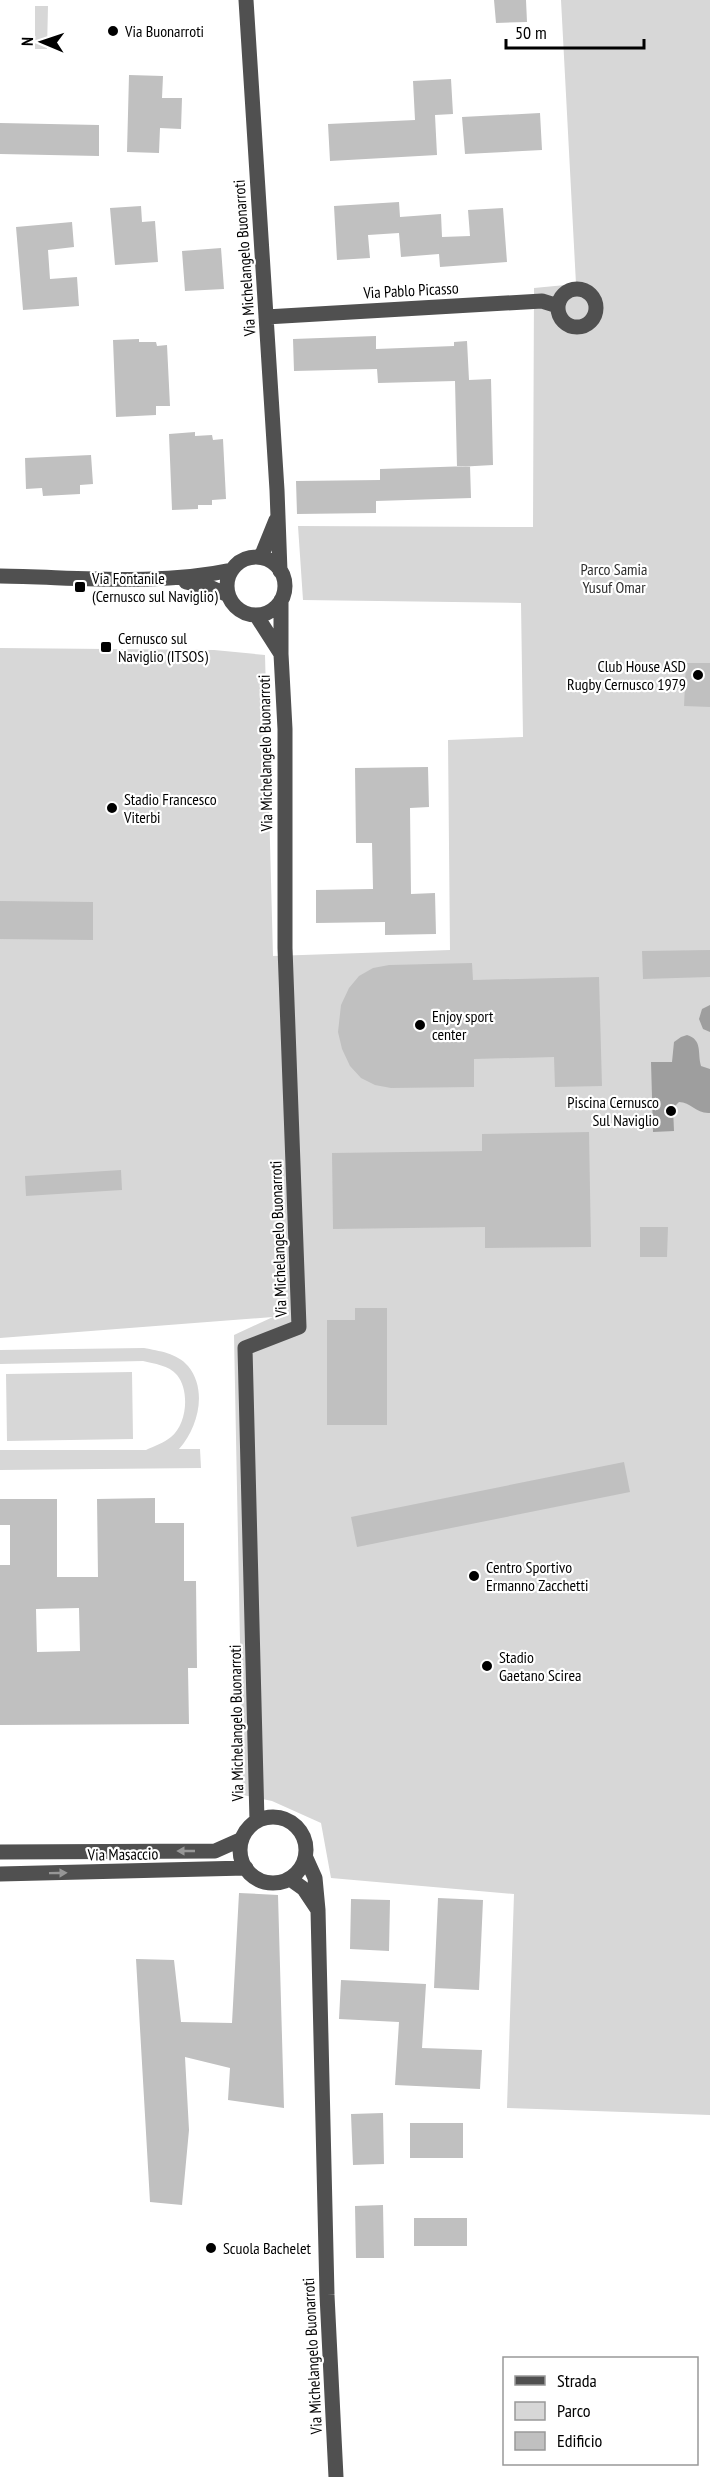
<svg xmlns="http://www.w3.org/2000/svg" width="710" height="2477" font-family="'PT Sans Narrow',sans-serif">
  <rect width="100%" height="100%" fill="#fff"/>
  <path fill="#d7d7d7" d="M 561,0 L 710,0 L 710,2115 L 507,2108 L 514,1894 L 331,1878 L 321,1823 L 272,1801 L 243,1795 L 234,1335 L 273,1317 L 0,1338 L 0,648 L 214,650 L 265,655 L 273,956 L 450,950 L 448,740 L 523,737 L 521,603 L 303,600 L 298,526 L 533,527 L 534,288 L 576,284 Z
    M 35,6 L 48,6 L 47,49 L 35,49 Z
    M 144,1348 C 159,1351 177,1353 188,1366 C 208,1390 198,1428 179,1449 L 200,1449 L 201,1468 L 0,1470 L 0,1450 L 146,1450 C 154,1446 164,1443 171,1437 C 187,1424 190,1391 177,1375 C 169,1365 154,1364 143,1361 L 0,1364 L 0,1350 Z
    M 132,1372 L 133,1439 L 7,1441 L 6,1374 Z"/>
  <path fill="#9e9e9e" d="M 710,1005 L 710,1032 L 703,1029 L 699,1019 L 702,1009 Z
    M 687,1035 C 703,1040 697,1053 701,1066 L 710,1069 L 710,1113 C 696,1114 691,1102 679,1102 L 673,1108 L 674,1131 L 653,1132 L 651,1062 L 672,1062 L 674,1042 L 681,1037 Z"/>
  <path fill="#c0c0c0" fill-rule="evenodd" d="M 494,0 L 526,0 L 527,22 L 496,23 Z
    M 129,75 L 163,76 L 162,98 L 182,98 L 181,129 L 160,128 L 159,153 L 127,152 Z
    M 451,79 L 453,114 L 435,115 L 437,155 L 330,161 L 328,124 L 415,120 L 413,81 Z
    M 540,113 L 542,150 L 465,154 L 462,117 Z
    M 0,123 L 99,125 L 99,156 L 0,154 Z
    M 399,202 L 400,217 L 441,214 L 442,237 L 470,236 L 468,210 L 503,208 L 507,262 L 440,267 L 439,254 L 401,257 L 399,233 L 368,235 L 370,258 L 337,260 L 334,206 Z
    M 141,206 L 142,222 L 155,221 L 158,262 L 115,265 L 110,208 Z
    M 72,222 L 74,247 L 48,250 L 50,279 L 77,277 L 79,306 L 23,310 L 16,227 Z
    M 221,248 L 224,289 L 185,291 L 182,251 Z
    M 376,336 L 376,349 L 454,346 L 454,342 L 467,341 L 469,380 L 491,379 L 493,465 L 457,467 L 455,381 L 378,383 L 377,369 L 294,371 L 293,339 Z
    M 139,339 L 139,342 L 156,342 L 157,346 L 167,345 L 170,406 L 156,406 L 156,415 L 116,417 L 113,340 Z
    M 195,432 L 195,436 L 212,435 L 213,440 L 223,439 L 226,499 L 212,500 L 212,505 L 198,505 L 198,509 L 172,510 L 169,434 Z
    M 91,455 L 93,484 L 80,485 L 80,494 L 43,496 L 42,488 L 26,489 L 25,458 Z
    M 470,466 L 471,498 L 376,501 L 376,513 L 297,514 L 296,481 L 380,480 L 380,469 Z
    M 686,663 L 710,663 L 710,707 L 684,706 Z
    M 428,767 L 429,807 L 410,808 L 411,894 L 435,893 L 436,934 L 385,935 L 385,922 L 316,923 L 316,890 L 373,889 L 372,843 L 356,843 L 355,768 Z
    M 0,901 L 93,902 L 93,940 L 0,939 Z
    M 710,950 L 710,977 L 643,979 L 642,951 Z
    M 472,963 L 473,980 L 599,977 L 602,1086 L 555,1087 L 554,1057 L 474,1059 L 474,1087 L 391,1088 L 375,1085 L 361,1078 L 350,1066 L 342,1049 L 338,1032 L 341,1005 L 349,988 L 359,976 L 373,968 L 389,965 Z
    M 589,1132 L 591,1247 L 485,1248 L 485,1227 L 333,1229 L 332,1153 L 482,1151 L 482,1134 Z
    M 121,1170 L 122,1190 L 26,1196 L 25,1176 Z
    M 640,1227 L 668,1227 L 667,1257 L 640,1257 Z
    M 355,1308 L 387,1308 L 387,1425 L 327,1425 L 327,1320 L 355,1320 Z
    M 624,1462 L 630,1492 L 357,1547 L 351,1517 Z
    M 155,1498 L 155,1523 L 184,1523 L 184,1581 L 196,1581 L 197,1668 L 188,1668 L 189,1724 L 0,1725 L 0,1565 L 10,1565 L 10,1525 L 0,1525 L 0,1499 L 57,1499 L 57,1577 L 98,1577 L 97,1499 ZM 79,1608 L 80,1651 L 37,1652 L 36,1609 Z
    M 239,1893 L 278,1895 L 284,2108 L 228,2100 L 230,2068 L 185,2057 L 189,2130 L 182,2205 L 150,2202 L 136,1959 L 174,1960 L 181,2022 L 232,2023 Z
    M 438,1898 L 483,1900 L 479,1990 L 434,1988 Z
    M 351,1899 L 390,1900 L 389,1951 L 350,1949 Z
    M 341,1980 L 426,1984 L 422,2048 L 482,2050 L 480,2089 L 395,2085 L 399,2022 L 339,2019 Z
    M 383,2113 L 384,2164 L 353,2165 L 351,2114 Z
    M 410,2123 L 463,2123 L 463,2158 L 410,2158 Z
    M 383,2205 L 384,2258 L 356,2258 L 355,2206 Z
    M 414,2218 L 467,2218 L 467,2246 L 414,2246 Z"/>
  <g fill="none" stroke-linecap="round" stroke-linejoin="round">
    <path stroke="#505050" stroke-width="15" d="M 246,0 L 277,490 L 280,571
      M558 308a19 19 0 1 1 38 0a19 19 0 1 1-38 0Z
      M 266,317 L 542,301 L 558,306
      M 261,557 L 276,520
      M227 586a29 29 0 1 1 58 0a29 29 0 1 1-58 0Z
      M 0,576 C 76,577 157,586 232,570
      M 186,582 L 212,588 L 228,595
      M 256,615 L 281,654
      M240 1850a33 33 0 1 1 66 0a33 33 0 1 1-66 0Z
      M 257,1821 L 245,1348 L 299,1327 L 285,948 L 285,729 L 281,654 L 281,600
      M 0,1852 L 215,1851 L 242,1839
      M 306,1858 L 315,1878 L 318,1910 L 327,2295 L 336,2477
      M 0,1874 L 246,1868
      M 290,1879 L 304,1889 L 318,1910"/>
  </g>
  <defs><path id="oneway-solid" d="M-6-.8H1V-3.2L6.5 0L1 3.2V.8H-6Z" transform="scale(1.5)"/></defs>
  <g fill="#969696">
    <use href="#oneway-solid" transform="translate(186 1851) rotate(180)"/>
    <use href="#oneway-solid" transform="translate(58 1873) rotate(-1)"/>
  </g>
  <g fill="#000" stroke="#fff" stroke-width="2">
    <circle cx="113" cy="31" r="6"/>
    <rect x="74" y="581" width="12" height="12" rx="3"/>
    <rect x="100" y="641" width="12" height="12" rx="3"/>
    <circle cx="698" cy="675" r="6"/>
    <circle cx="112" cy="808" r="6"/>
    <circle cx="420" cy="1025" r="6"/>
    <circle cx="671" cy="1111" r="6"/>
    <circle cx="474" cy="1576" r="6"/>
    <circle cx="487" cy="1666" r="6"/>
    <circle cx="211" cy="2248" r="6"/>
  </g>
  <g text-anchor="middle" stroke-width="4.5" stroke-linejoin="round" paint-order="stroke">
    <g font-size="16" fill="#000" stroke="#fff" text-anchor="start">
      <text x="125" y="37">Via Buonarroti</text>
      <text x="92" y="584">Via Fontanile<tspan x="92" dy="18">(Cernusco sul Naviglio)</tspan></text>
      <text x="118" y="644">Cernusco sul<tspan x="118" dy="18">Naviglio (ITSOS)</tspan></text>
      <text x="686" y="672" text-anchor="end">Club House ASD<tspan x="686" dy="18">Rugby Cernusco 1979</tspan></text>
      <text x="124" y="805">Stadio Francesco<tspan x="124" dy="18">Viterbi</tspan></text>
      <text x="432" y="1022">Enjoy sport<tspan x="432" dy="18">center</tspan></text>
      <text x="659" y="1108" text-anchor="end">Piscina Cernusco<tspan x="659" dy="18">Sul Naviglio</tspan></text>
      <text x="486" y="1573">Centro Sportivo<tspan x="486" dy="18">Ermanno Zacchetti</tspan></text>
      <text x="499" y="1663">Stadio<tspan x="499" dy="18">Gaetano Scirea</tspan></text>
      <text x="223" y="2254">Scuola Bachelet</text>
    </g>
    <g font-size="16" fill="#000" stroke="#fff">
      <text transform="translate(244 258) rotate(-94)" y="6">Via Michelangelo Buonarroti</text>
      <text transform="translate(411 290) rotate(-3)" y="6">Via Pablo Picasso</text>
      <text transform="translate(265 753) rotate(-91)" y="6">Via Michelangelo Buonarroti</text>
      <text transform="translate(278 1239) rotate(-92)" y="6">Via Michelangelo Buonarroti</text>
      <text transform="translate(236 1723) rotate(-91)" y="6">Via Michelangelo Buonarroti</text>
      <text transform="translate(123 1854) rotate(-1)" y="6">Via Masaccio</text>
      <text transform="translate(312 2356) rotate(-93)" y="6">Via Michelangelo Buonarroti</text>
    </g>
    <g font-size="16" fill="#2e2e2e" stroke="#fff">
      <text x="614" y="575">Parco Samia<tspan x="614" dy="18">Yusuf Omar</tspan></text>
    </g>
  </g>
  <rect x="503" y="2357" width="195" height="108" fill="#ffffff" stroke="#999999" stroke-width="1.5"/>
  <rect x="515" y="2376" width="30" height="9" fill="#505050" stroke="#999999" stroke-width="1.5"/>
  <text x="557" y="2387" font-size="18" fill="#000000">Strada</text>
  <rect x="515" y="2402" width="30" height="18" fill="#d7d7d7" stroke="#999999" stroke-width="1.5"/>
  <text x="557" y="2417" font-size="18" fill="#000000">Parco</text>
  <rect x="515" y="2432" width="30" height="18" fill="#c0c0c0" stroke="#999999" stroke-width="1.5"/>
  <text x="557" y="2447" font-size="18" fill="#000000">Edificio</text>
  <g transform="translate(42 42) rotate(272)" stroke="#ffffff" stroke-width="4.5" paint-order="stroke">
  <path d="M0-4.5L10 22L0 15L-10 22Z" fill="#000000"/>
  <text y="-9" font-size="16" font-weight="bold" text-anchor="middle" fill="#000000">N</text>
  </g>
  <path d="M506 39v9h138v-9" fill="none" stroke="#000000" stroke-width="3"/>
  <text x="515" y="39" font-size="18" fill="#000000" stroke="#ffffff" stroke-width="4.5" paint-order="stroke">50 m</text>
</svg>
